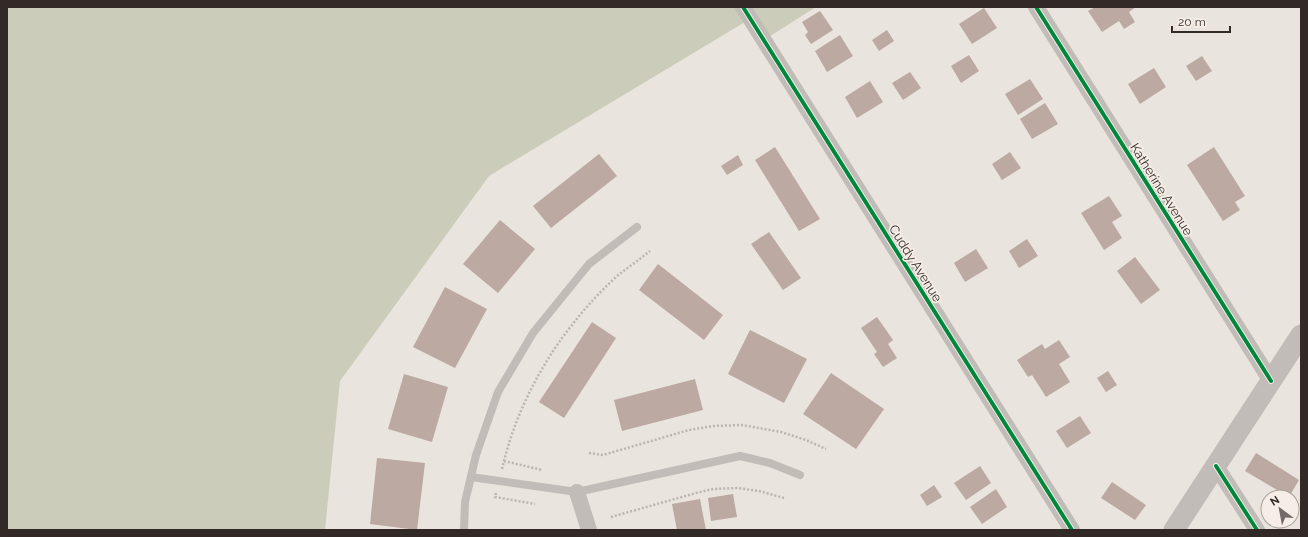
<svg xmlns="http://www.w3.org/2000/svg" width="1308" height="537" font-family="Raleway,sans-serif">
  <rect width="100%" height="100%" fill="#eae4de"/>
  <path fill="#cbcdba" d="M 7,7 L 816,7 L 764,40 L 750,19 L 489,176 L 340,381 L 325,530 L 7,530 Z"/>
  <path fill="#bba9a2" d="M 1095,7 L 1136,7 L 1129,12 L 1135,22 L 1124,29 L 1119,21 L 1102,32 L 1088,11 Z
    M 984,8 L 997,28 L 972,44 L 959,24 Z
    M 820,11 L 833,30 L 811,44 L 805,35 L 808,32 L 802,22 Z
    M 887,30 L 894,41 L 879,51 L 872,40 Z
    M 840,35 L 853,56 L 827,72 L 815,51 Z
    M 969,55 L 979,71 L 961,83 L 951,66 Z
    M 1202,56 L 1212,71 L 1196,81 L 1186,66 Z
    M 1154,68 L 1166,87 L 1140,104 L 1128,84 Z
    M 910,72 L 921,88 L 903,100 L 892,83 Z
    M 1030,79 L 1043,99 L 1018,115 L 1005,94 Z
    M 870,81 L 883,102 L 857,118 L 845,97 Z
    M 1045,103 L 1058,124 L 1032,139 L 1020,119 Z
    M 775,147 L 820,219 L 799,231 L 755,160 Z
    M 1214,147 L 1245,196 L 1235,202 L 1240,210 L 1223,221 L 1187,165 Z
    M 1010,152 L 1021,168 L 1002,180 L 992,164 Z
    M 599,154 L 617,176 L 551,228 L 533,206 Z
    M 738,155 L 743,165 L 727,175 L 721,166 Z
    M 1109,196 L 1122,216 L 1112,222 L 1122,238 L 1104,250 L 1081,213 Z
    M 500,220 L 535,249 L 498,293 L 463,264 Z
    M 769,232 L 801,278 L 783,290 L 751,244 Z
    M 1027,239 L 1038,256 L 1019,268 L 1009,251 Z
    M 976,249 L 988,268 L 965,282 L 954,263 Z
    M 1135,257 L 1160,290 L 1141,304 L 1117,271 Z
    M 658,264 L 723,315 L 704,340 L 639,290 Z
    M 445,287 L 487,309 L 455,368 L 413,347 Z
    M 877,317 L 893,340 L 888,344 L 897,358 L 883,367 L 874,354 L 877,352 L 861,328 Z
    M 592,322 L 616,338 L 564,418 L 539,402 Z
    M 750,330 L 807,359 L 784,403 L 728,374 Z
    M 1059,340 L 1070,357 L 1059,364 L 1070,382 L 1046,397 L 1032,375 L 1028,377 L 1017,360 L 1042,344 L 1045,349 Z
    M 1108,371 L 1117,385 L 1106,392 L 1097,378 Z
    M 831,373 L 884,409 L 856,449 L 803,414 Z
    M 404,374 L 448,387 L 432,442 L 388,429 Z
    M 695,379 L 703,410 L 622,431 L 614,400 Z
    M 1080,416 L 1091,433 L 1067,448 L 1056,431 Z
    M 1256,453 L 1299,480 L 1289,497 L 1245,471 Z
    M 377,458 L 425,463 L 417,530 L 370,524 Z
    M 980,466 L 991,483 L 966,500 L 954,483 Z
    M 1112,482 L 1146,505 L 1135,520 L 1101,498 Z
    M 934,485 L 942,497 L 927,506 L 920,495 Z
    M 996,489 L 1007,507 L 982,524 L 970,507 Z
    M 733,494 L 737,517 L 711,521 L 708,498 Z
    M 700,499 L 706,530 L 677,530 L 672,504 Z"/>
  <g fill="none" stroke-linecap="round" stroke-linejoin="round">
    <path stroke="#bbb5b0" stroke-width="2.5" stroke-dasharray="2 2" stroke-linecap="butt" d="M 589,453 L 603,455 L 689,430 L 713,426 L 742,425 L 781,432 L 806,440 L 826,449
      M 504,461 L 542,470
      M 502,469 C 519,395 561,328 616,277 C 627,268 639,260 650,251
      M 496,493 L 495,497 L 535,504
      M 611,517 L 696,493 L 713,489 L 737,488 L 759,491 L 784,498"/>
    <path stroke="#c2bcb8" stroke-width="8" d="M 471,477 L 577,492 L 740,456 L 770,463 L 800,475
      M 464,530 L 465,502 L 476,455 L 498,392 L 533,333 L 589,264 L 637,227"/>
    <path stroke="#c2bcb8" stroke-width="16" d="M 743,7 L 1072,530
      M 1036,7 L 1271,381
      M 1216,466 L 1257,530
      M 577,492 L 589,530"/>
    <path stroke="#c2bcb8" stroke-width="21" d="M 1174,530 L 1301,335"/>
    <g stroke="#f6eee6" stroke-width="6">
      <path id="cycleway" d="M 743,7 L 1072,530
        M 1036,7 L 1271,381
        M 1216,466 L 1257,530"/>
    </g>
    <use href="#cycleway" stroke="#00873e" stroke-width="4"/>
  </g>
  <g text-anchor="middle" stroke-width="3.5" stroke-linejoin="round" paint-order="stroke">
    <g font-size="13" fill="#322a27" stroke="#f6eee6">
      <text transform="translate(1162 189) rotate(58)" y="5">Katherine Avenue</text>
      <text transform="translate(916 263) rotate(58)" y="5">Cuddy Avenue</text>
    </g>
  </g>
  <rect width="1308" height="537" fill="none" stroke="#322a27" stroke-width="16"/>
  <g transform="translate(1280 509) rotate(328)"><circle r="19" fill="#f6eee6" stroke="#a8a09a"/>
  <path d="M0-3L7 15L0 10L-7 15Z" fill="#726b67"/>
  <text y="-6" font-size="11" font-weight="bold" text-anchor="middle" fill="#322a27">N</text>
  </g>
  <path d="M1172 26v6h58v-6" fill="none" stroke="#322a27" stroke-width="2"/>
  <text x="1178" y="26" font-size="12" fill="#322a27" stroke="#f6eee6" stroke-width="3" paint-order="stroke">20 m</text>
</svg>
